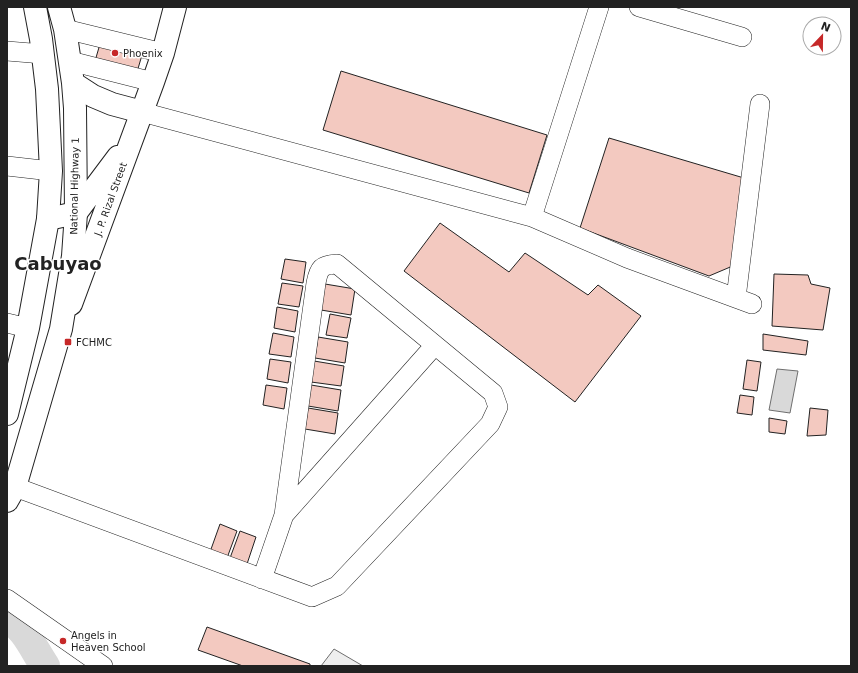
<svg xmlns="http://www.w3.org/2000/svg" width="858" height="673" font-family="'DejaVu Sans',sans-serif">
  <rect width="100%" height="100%" fill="#fff"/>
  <path fill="#eee" stroke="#6f6f6f" d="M 334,649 L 363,666 L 321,666 Z"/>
  <path fill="#d9d9d9" stroke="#6f6f6f" d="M 777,369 L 798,371 L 790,413 L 769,410 Z"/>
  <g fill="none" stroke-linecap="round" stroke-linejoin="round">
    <path stroke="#d9d9d9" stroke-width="30" d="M 7,618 C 25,627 34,650 45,666"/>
  </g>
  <path fill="#f3c9c0" stroke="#222" d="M 100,44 L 142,55 L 137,72 L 95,61 Z
    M 341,71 L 547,135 L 529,193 L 323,130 Z
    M 609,138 L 744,178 L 735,265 L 709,276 L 580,228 Z
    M 440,223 L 509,272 L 525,253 L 588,295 L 598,285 L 641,316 L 575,402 L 404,271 Z
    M 285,259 L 306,262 L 303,283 L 281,279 Z
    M 774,274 L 808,275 L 811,284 L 830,288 L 823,330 L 772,326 Z
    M 282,283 L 303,286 L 299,307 L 278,304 Z
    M 325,284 L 355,289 L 351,315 L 321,310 Z
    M 277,307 L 298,311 L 295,332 L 274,328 Z
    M 330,314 L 351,318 L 347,338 L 326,335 Z
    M 273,333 L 294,337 L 291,357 L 269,354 Z
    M 763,334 L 808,341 L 806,355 L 763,350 Z
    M 318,337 L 348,342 L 345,363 L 315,358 Z
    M 270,359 L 291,362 L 288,383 L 267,379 Z
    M 747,360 L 761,362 L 757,391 L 743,389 Z
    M 314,361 L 344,366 L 341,386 L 311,382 Z
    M 266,385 L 287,388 L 284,409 L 263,405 Z
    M 311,385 L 341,390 L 338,411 L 308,406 Z
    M 740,395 L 754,397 L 752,415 L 737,413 Z
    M 308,408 L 338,413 L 335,434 L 305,429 Z
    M 810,408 L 828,410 L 826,435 L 807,436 Z
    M 769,418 L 787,421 L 785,434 L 769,432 Z
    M 220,524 L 237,531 L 227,558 L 210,552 Z
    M 240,531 L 256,537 L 247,564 L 230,558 Z
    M 207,627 L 310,664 L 310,666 L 243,666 L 198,650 Z"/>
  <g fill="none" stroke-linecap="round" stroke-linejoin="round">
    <g stroke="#222" stroke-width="20">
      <path id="minor" d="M 639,7 L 742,37
        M 65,29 L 163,53
        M 7,51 L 43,54
        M 70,61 L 153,82
        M 142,112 L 532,217 L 627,258 L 752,304
        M 7,166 L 51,171
        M 532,217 L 599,7
        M 736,298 L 760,104
        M 7,323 L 28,328
        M 7,484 L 312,597 L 337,586 L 490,424 L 498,407 L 493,393 L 337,264 C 321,265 319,268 316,283 L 284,515 L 262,579
        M 284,515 L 435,345
        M 7,599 L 103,666"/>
    </g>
    <g stroke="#222" stroke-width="24">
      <path id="major" d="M 48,219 L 76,213 L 118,157
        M 71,304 L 153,82 L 163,53 L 175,7"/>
    </g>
    <g stroke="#222" stroke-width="24">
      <path id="highway" d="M 73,83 L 93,96 L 112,104 L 142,112
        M 7,414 L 28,328 L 48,219 L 51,171 L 47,89 L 41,39 L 35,7
        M 7,501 L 15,487 L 61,329 L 73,256 L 76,213 L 75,108 L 73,83 L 65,29 L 59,7"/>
    </g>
    <use href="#minor" stroke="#fff" stroke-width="19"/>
    <use href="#major" stroke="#fff" stroke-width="22"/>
    <use href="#highway" stroke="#fff" stroke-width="22"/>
  </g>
  <g fill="#c62828" stroke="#fff" stroke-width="1.5">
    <circle cx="115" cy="53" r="4"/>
    <rect x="64" y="338" width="8" height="8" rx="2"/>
    <circle cx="63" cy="641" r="4"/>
  </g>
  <g text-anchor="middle" stroke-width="3" stroke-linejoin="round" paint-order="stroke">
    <g font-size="10" fill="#222" stroke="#fff" text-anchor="start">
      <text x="123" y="57">Phoenix</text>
      <text x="76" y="346">FCHMC</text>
      <text x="71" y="639">Angels in<tspan x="71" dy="12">Heaven School</tspan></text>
    </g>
    <g font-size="10" fill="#222" stroke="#fff">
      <text transform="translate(74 186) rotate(-89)" y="4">National Highway 1</text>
      <text transform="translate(110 199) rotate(-70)" y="4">J. P. Rizal Street</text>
    </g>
    <g font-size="18" font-weight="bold" fill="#222" stroke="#fff">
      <text x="58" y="270">Cabuyao</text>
    </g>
  </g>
  <rect width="858" height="673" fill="none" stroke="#222222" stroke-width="16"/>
  <g transform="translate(822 36) rotate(22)"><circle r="19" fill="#ffffff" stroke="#a7a7a7"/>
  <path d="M0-3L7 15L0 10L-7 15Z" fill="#c62828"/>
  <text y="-6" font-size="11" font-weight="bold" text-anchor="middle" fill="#222222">N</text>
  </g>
</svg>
